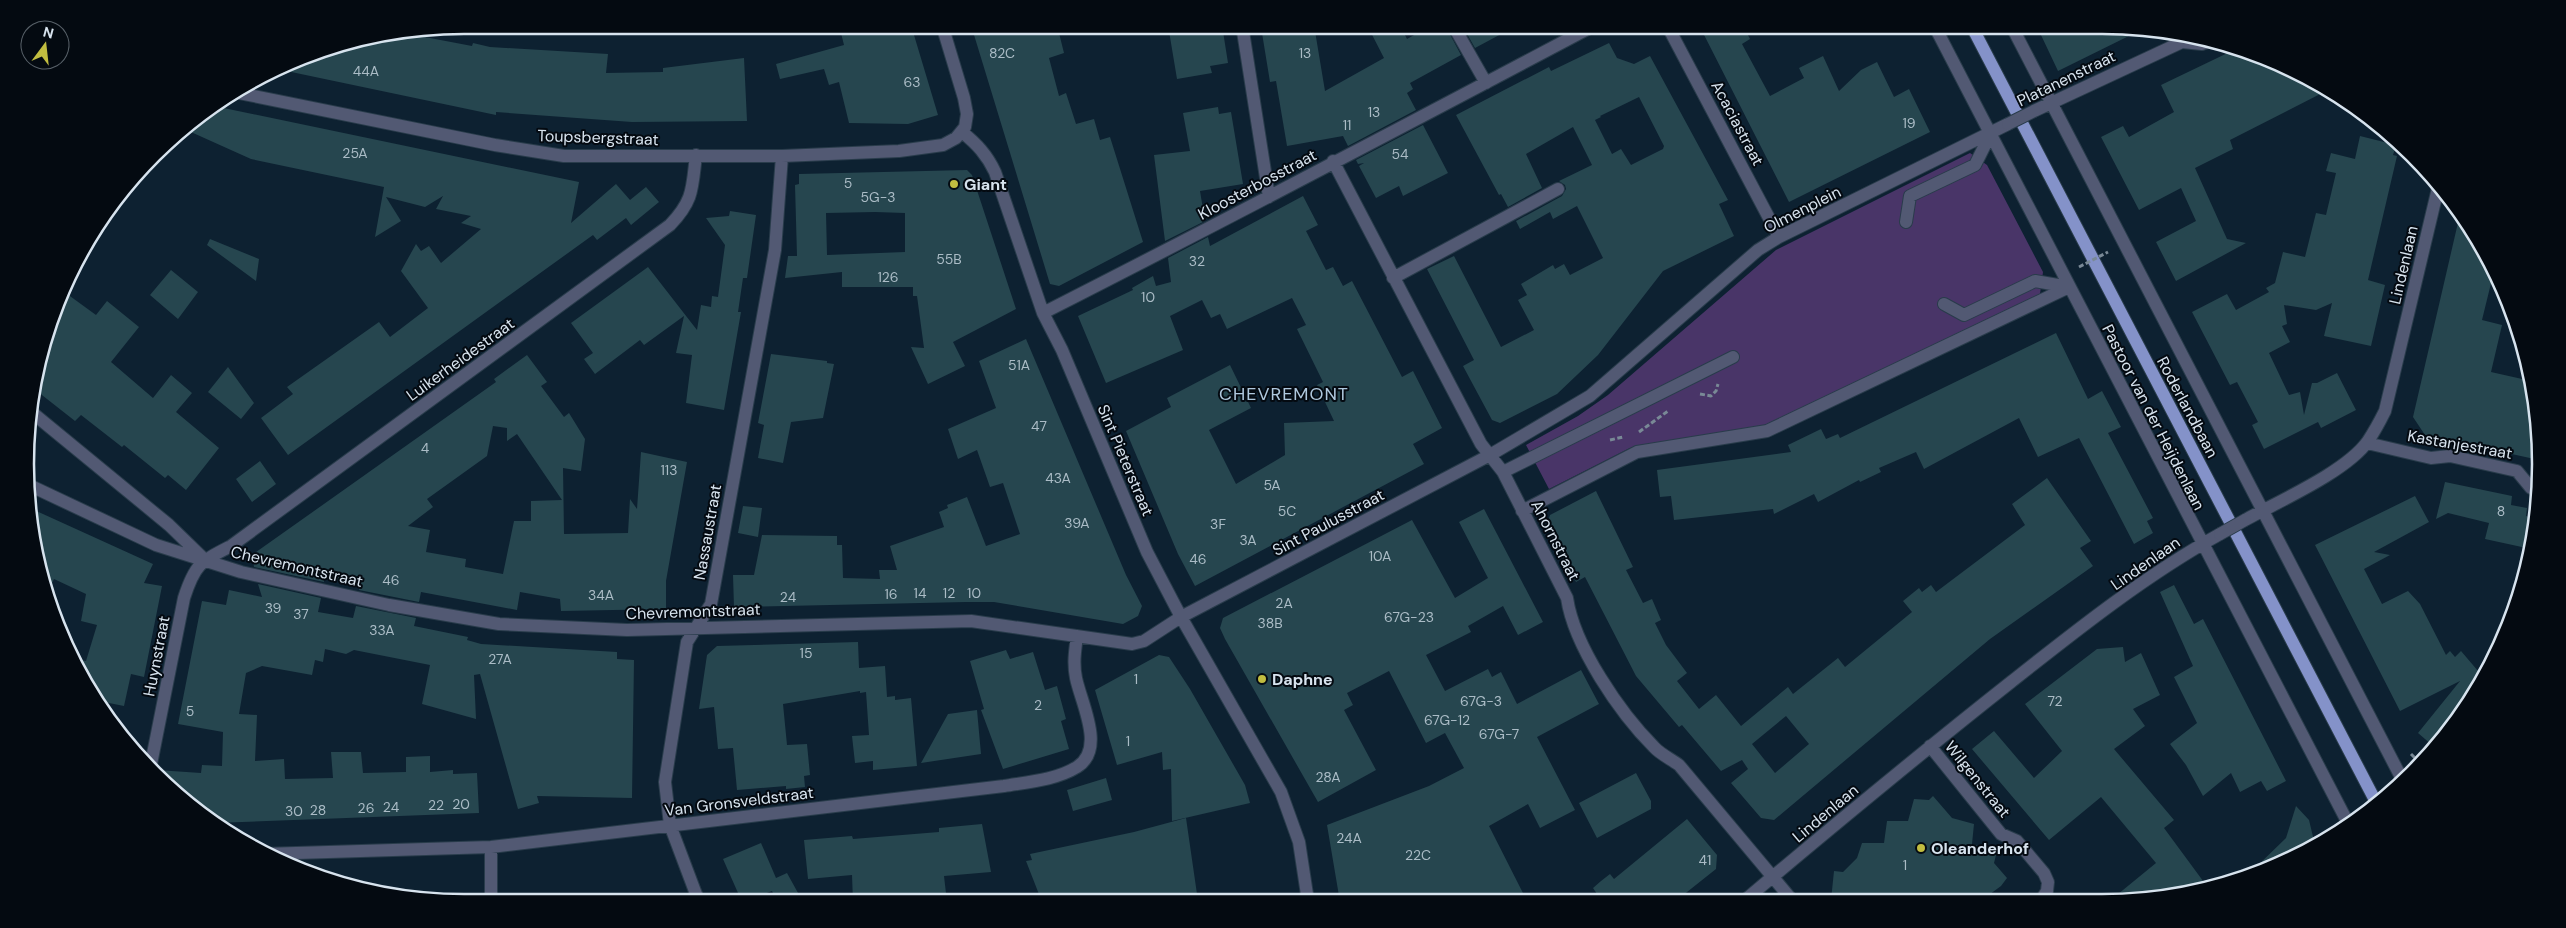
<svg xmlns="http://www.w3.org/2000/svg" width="2566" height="928" font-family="'DM Sans',sans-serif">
  <rect width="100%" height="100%" fill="#0d2131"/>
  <path fill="#493568" d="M 1970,153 L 1987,165 L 2043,272 L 2040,294 L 1761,427 L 1630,448 L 1549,489 L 1526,445 L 1578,416 L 1608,395 L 1776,250 Z"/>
  <path fill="#26464f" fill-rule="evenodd" d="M 851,25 L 911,25 L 938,115 L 908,124 L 849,123 L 839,82 L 829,85 L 824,69 L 780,79 L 776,64 L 844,45 L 841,33 L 853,29 Z
    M 971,25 L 1057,25 L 1064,53 L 1049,58 L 1059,96 L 1066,93 L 1076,124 L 1094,119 L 1100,140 L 1110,137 L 1143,242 L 1059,286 L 1050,284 Z
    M 1168,25 L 1222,25 L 1228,63 L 1210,66 L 1212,73 L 1177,79 Z
    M 1304,25 L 1314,25 L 1325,91 L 1384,58 L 1367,25 L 1400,25 L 1407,39 L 1432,25 L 1445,25 L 1461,55 L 1410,83 L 1413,89 L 1407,93 L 1416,110 L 1348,146 L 1343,136 L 1287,146 L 1276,81 L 1270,82 L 1262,33 Z
    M 1462,25 L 1518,25 L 1475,48 Z
    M 1699,25 L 1743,25 L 1750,39 L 1742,44 L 1770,96 L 1804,78 L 1799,68 L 1823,56 L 1839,91 L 1861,70 L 1877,62 L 1894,97 L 1909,89 L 1930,132 L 1789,202 Z
    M 2061,25 L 2090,25 L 2091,28 L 2102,25 L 2141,30 L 2058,71 L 2041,35 Z
    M 409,34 L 472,46 L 473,43 L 490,47 L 608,54 L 606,73 L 663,72 L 663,68 L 744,58 L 747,121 L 632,122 L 496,112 L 496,115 L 277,69 L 323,48 Z
    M 1609,43 L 1617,58 L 1634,64 L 1650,56 L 1728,200 L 1719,204 L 1734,236 L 1663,271 L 1598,355 L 1557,394 L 1500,423 L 1492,420 L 1463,366 L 1474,360 L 1427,269 L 1454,256 L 1501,347 L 1534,330 L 1518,300 L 1527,295 L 1521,284 L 1553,265 L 1555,269 L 1564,264 L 1570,275 L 1603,258 L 1577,206 L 1553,219 L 1550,212 L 1520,229 L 1516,221 L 1562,196 L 1566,189 L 1565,185 L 1559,181 L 1592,165 L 1573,127 L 1526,154 L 1542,188 L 1508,207 L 1501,194 L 1499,195 L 1456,115 L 1549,67 L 1551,71 ZM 1639,97 L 1664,146 L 1663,149 L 1631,165 L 1621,149 L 1612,154 L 1595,120 L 1601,117 L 1600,116 Z
    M 2238,48 L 2296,70 L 2328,90 L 2230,140 L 2233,149 L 2195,168 L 2227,239 L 2246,243 L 2176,281 L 2156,242 L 2196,221 L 2181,188 L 2139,210 L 2101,137 L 2123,126 L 2129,137 L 2174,112 L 2161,85 Z
    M 214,106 L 579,182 L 571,223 L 616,184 L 630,200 L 646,187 L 659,202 L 631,225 L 626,218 L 597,240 L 593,235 L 288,455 L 261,418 L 293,394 L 287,387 L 379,322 L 390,337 L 428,308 L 401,271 L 416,244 L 421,251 L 429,246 L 441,263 L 481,229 L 461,223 L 471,216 L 436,209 L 443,196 L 425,207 L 386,197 L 401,221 L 375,237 L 384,187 L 251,159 L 182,128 Z
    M 1218,107 L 1219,114 L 1231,112 L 1243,184 L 1200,191 L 1205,221 L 1165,241 L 1154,155 L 1190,151 L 1183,113 Z
    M 1423,125 L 1448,173 L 1403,196 L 1399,186 L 1376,198 L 1359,166 L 1364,163 L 1358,164 L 1356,160 Z
    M 2360,136 L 2396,145 L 2393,155 L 2397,156 L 2368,280 L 2385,285 L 2371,346 L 2324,336 L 2332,303 L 2316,310 L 2284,305 L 2287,324 L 2282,326 L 2290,342 L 2269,353 L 2289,395 L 2300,392 L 2304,415 L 2312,383 L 2317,383 L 2337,373 L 2356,410 L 2321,428 L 2318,422 L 2264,449 L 2252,425 L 2258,422 L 2237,382 L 2230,385 L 2192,312 L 2227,294 L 2236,310 L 2269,292 L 2266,288 L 2275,283 L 2283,252 L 2305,257 L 2316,213 L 2326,215 L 2336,173 L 2326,171 L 2331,153 L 2355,159 Z
    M 967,170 L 972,175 L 1016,309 L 953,342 L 965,366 L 928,384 L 911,347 L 924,348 L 917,296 L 913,296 L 913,287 L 842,287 L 842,272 L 785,278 L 788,256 L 797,256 L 795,185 L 799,184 L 799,174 ZM 875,212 L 905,213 L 905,252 L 827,255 L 826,213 Z
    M 1303,196 L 1318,225 L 1306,231 L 1326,270 L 1333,267 L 1343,286 L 1352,281 L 1402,377 L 1413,371 L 1442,428 L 1413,444 L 1424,464 L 1195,586 L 1178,554 L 1126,431 L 1171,407 L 1167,398 L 1230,365 L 1251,408 L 1209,430 L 1236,484 L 1285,455 L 1284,423 L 1334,421 L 1317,385 L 1323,382 L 1297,329 L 1306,325 L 1292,298 L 1227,329 L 1220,314 L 1211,318 L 1202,300 L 1170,316 L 1183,350 L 1106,383 L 1078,316 L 1133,290 L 1132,288 L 1153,276 L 1156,286 L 1171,282 L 1168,258 L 1208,237 L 1210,246 Z
    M 730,211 L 756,215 L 747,278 L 743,278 L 738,312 L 741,312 L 724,410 L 686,403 L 692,355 L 676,353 L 684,316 L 644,345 L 640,340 L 595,374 L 584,359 L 593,353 L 571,323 L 648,267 L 697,330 L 701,305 L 711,307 L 712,296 L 718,297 L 725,245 L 706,218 L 729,216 Z
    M 2460,214 L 2482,245 L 2494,271 L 2482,320 L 2502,325 L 2491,372 L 2531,381 L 2537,407 L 2539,460 L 2425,435 L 2413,417 Z
    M 210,239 L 259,259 L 256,281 L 207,245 Z
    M 171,270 L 198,292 L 178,319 L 150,295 Z
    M 63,291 L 96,315 L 107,301 L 139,327 L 111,362 L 153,398 L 171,375 L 192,393 L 176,412 L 219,448 L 186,490 L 168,475 L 165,478 L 124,445 L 122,447 L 81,415 L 75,421 L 33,388 L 48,323 Z
    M 2056,333 L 2088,399 L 2102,391 L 2121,427 L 2108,433 L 2153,518 L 2147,521 L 2153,533 L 2134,544 L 2079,438 L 2038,457 L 2019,418 L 1924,469 L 1916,452 L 1879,468 L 1881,472 L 1860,482 L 1859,480 L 1818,502 L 1814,494 L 1774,514 L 1773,509 L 1674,520 L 1671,496 L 1660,497 L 1657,470 L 1791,452 L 1788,445 L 1821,429 L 1826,439 L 1838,434 L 1840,438 Z
    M 1026,339 L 1126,575 L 1142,606 L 1138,616 L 1123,624 L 994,602 L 966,602 L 734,607 L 733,575 L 754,575 L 762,535 L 837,536 L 837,545 L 842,545 L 843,578 L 880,579 L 879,570 L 897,570 L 890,546 L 944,527 L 939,512 L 948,508 L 947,505 L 967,497 L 986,546 L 1020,534 L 1003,483 L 990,487 L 977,450 L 958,459 L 948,429 L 996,408 L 979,361 Z
    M 771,354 L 827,361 L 827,363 L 834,364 L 823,418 L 791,422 L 783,463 L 758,458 L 764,425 L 758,423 Z
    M 527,355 L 547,382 L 541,386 L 564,417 L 569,413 L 585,439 L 581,471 L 563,468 L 564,534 L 628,533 L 630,499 L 637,509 L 641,452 L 687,462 L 666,581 L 666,609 L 561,611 L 560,599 L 520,592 L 517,610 L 421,592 L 419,602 L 359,590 L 360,584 L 324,577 L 324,582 L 254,567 L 252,555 L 496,382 L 494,379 ZM 493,426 L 507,428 L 507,441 L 517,434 L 562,500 L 531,501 L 531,521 L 514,521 L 503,574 L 465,567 L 466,559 L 426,552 L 430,530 L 408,526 L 433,507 L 427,499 L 487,456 Z
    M 228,367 L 254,403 L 241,419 L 208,392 Z
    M 260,461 L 276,484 L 252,502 L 236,479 Z
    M 2047,478 L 2091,541 L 2080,548 L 2093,566 L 1990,639 L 1774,820 L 1761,818 L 1731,783 L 1748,769 L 1742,760 L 1721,771 L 1682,725 L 1679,727 L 1636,676 L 1585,577 L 1576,582 L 1546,525 L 1550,515 L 1596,491 L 1633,567 L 1626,570 L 1643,603 L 1652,599 L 1661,620 L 1655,623 L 1666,645 L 1687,673 L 1677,681 L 1699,709 L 1716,695 L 1741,726 L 1788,687 L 1793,694 L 1838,658 L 1845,667 L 1912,612 L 1903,601 L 1919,588 L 1922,592 L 1931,585 L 1936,592 L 2025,525 L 2012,504 ZM 1786,716 L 1809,744 L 1775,773 L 1752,744 Z
    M 2445,482 L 2512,496 L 2511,505 L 2527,508 L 2526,516 L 2536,519 L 2531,549 L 2485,539 L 2489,523 L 2448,513 L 2436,519 Z
    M 2415,496 L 2429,522 L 2374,552 L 2390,555 L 2364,569 L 2382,604 L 2408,591 L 2420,604 L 2446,655 L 2450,651 L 2455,657 L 2461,651 L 2484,678 L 2432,745 L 2418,733 L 2460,681 L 2400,711 L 2315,545 Z
    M 743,506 L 762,508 L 758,537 L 738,533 Z
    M 32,509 L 153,564 L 144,583 L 162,586 L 144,677 L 131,674 L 124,706 L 94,700 L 72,658 L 86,661 L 97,625 L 81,621 L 86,594 L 54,579 L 47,593 L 34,550 Z
    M 1484,509 L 1543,622 L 1518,635 L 1503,606 L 1468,626 L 1471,632 L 1426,655 L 1445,691 L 1488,669 L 1492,677 L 1501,672 L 1517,704 L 1581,670 L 1599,704 L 1537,737 L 1575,810 L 1540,828 L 1528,804 L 1489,826 L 1527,901 L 1344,901 L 1339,896 L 1327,825 L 1429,786 L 1464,768 L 1445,733 L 1426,743 L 1389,671 L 1347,693 L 1353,705 L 1344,710 L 1376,770 L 1318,802 L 1225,639 L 1220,628 L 1223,618 L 1412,520 L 1455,598 L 1488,578 L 1459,522 Z
    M 258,584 L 321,598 L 318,612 L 353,618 L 356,606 L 416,618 L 414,626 L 468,637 L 467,640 L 481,644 L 617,652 L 617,659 L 634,660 L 632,798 L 537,796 L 539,803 L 518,809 L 480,674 L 474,675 L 476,719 L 422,704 L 430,665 L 354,650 L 346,654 L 325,649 L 323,662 L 315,660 L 312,675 L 262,666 L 246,673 L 239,714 L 257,715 L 255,761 L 284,759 L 285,779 L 333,778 L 331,752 L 361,752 L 363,773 L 406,772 L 406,757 L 430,756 L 430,772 L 453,770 L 453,774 L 477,773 L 479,813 L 214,823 L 197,812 L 157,770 L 201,773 L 202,765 L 222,766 L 223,732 L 178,724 L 202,601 L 226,605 L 229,590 L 262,597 Z
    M 2174,585 L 2194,624 L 2203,619 L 2286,781 L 2267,791 L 2261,781 L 2240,792 L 2231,773 L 2203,796 L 2186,765 L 2170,744 L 2197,723 L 2174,677 L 2193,666 L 2160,592 Z
    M 858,642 L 859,668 L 885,666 L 887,697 L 895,696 L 895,700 L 911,698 L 917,766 L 873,770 L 873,761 L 855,763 L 852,736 L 869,735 L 866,692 L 860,693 L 860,691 L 783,704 L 787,745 L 807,744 L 810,775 L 804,776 L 805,787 L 786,789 L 786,786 L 737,790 L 733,748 L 718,749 L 714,707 L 699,709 L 707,655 L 717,646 Z
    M 2123,647 L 2125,662 L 2141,653 L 2160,695 L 2133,709 L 2145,726 L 2114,749 L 2174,820 L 2164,828 L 2206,885 L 2160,899 L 2112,899 L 2156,863 L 2101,797 L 2049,840 L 1972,749 L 1994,731 L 2034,778 L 2062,751 L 2025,704 L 2097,649 Z
    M 1006,650 L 1010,659 L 1033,652 L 1045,690 L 1057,686 L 1066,719 L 1061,721 L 1069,749 L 1003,769 L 981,710 L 984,709 L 970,661 Z
    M 1159,655 L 1169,657 L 1190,689 L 1245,785 L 1250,803 L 1172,821 L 1171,769 L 1163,770 L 1162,752 L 1117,765 L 1095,690 Z
    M 977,710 L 981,754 L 921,763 L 948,714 Z
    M 1636,773 L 1651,801 L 1651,809 L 1597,838 L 1579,803 Z
    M 1106,778 L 1112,800 L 1073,811 L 1067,790 Z
    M 1933,796 L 1952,818 L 1974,824 L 1972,844 L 1997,851 L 1994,863 L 2007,878 L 2001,886 L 1982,900 L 1831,900 L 1834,871 L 1843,872 L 1857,858 L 1862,843 L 1884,843 L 1887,821 L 1908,821 L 1914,799 L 1929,800 Z
    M 2296,806 L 2309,820 L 2315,845 L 2296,858 L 2252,871 L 2286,838 Z
    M 1186,818 L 1198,901 L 1042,902 L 1026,861 L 1032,860 L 1030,854 L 1134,832 Z
    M 1687,819 L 1717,855 L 1716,869 L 1677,900 L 1589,900 L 1597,894 L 1593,888 L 1601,881 L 1610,874 L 1614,879 Z
    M 982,824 L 991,872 L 944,876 L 947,902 L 853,902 L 852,875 L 808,879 L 804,840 L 852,836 L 853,839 L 939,832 L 939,828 Z
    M 761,843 L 776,878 L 787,873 L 803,902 L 777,902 L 772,891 L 742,902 L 723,859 Z"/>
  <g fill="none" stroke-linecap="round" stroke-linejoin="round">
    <g stroke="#293c4b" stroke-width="14">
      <path id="minor" d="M 1242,25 L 1269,197
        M 1453,25 L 1486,83
        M 1667,25 L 1779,237
        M 1934,25 L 2348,823
        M 2011,25 L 2403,781
        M 234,92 L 495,145 L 564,156 L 782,156 L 899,151 L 943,145 L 956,138 L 965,127 L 967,114 L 964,98 L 942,25
        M 2034,111 L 2182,42 L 2202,44 L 2212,40
        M 962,132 C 977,144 987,155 995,172 L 1043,313 L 1062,350 L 1147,552 L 1181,617 L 1281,792 L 1299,842 L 1308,901
        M 1333,161 L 1481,444 L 1503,472 L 1567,598 C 1574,646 1620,713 1654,747 C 1660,754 1671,759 1679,765 L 1792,900
        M 1906,222 L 1910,196 L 1975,165 L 1991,133
        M 1393,278 L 1558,189
        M 1944,304 L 1964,315 L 2035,281 L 2069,287
        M 1043,313 C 1228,219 1412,122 1595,25
        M 29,410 L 169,525 L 204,559
        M 2367,443 L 2431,458 L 2450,456 L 2517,471 L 2531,488 L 2540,490
        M 1503,472 L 1733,357
        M 31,486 L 156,545 L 241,572 L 389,605 L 499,624 L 627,630 L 971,621 L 1132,644 L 1144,641 L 1181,617 L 1490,455 L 1590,396 L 1758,250 L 1779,237 L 2008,124
        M 1522,511 L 1637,452 L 1767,431 L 2069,287
        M 2245,520 C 2279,501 2346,472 2368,441 C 2374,432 2380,421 2385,411 L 2439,184
        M 1930,746 L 2001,834 L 2017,841 L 2044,873 L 2048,882 L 2047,891 L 2042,899
        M 151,764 L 184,598 C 195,564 200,562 231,546 L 670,225 C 694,200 692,188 696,155
        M 263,854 L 491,847 L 1004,786 C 1028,782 1056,780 1077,767 C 1106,749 1081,703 1076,678 C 1073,663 1075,651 1077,636
        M 1745,900 C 1833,826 1921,753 2011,682 C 2078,629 2146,575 2220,534
        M 699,902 L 670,825 L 665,782 L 687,642 L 711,604 L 775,250 L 782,156
        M 491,903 L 491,847"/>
    </g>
    <g stroke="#293c4b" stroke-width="14">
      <path id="major" d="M 1971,25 L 2377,804"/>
    </g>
    <path stroke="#798996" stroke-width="3" stroke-dasharray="5 2.5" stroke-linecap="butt" d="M 1700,394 L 1711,396 L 1716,391 L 1718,384
      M 1639,432 L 1668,411
      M 1610,440 L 1623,437
      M 2411,754 L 2418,761"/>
    <use href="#minor" stroke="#525973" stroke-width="12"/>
    <use href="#major" stroke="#8492c9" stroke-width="12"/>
    <g stroke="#293c4b" stroke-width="14" stroke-linecap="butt">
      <path id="minor-bridge" d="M 2008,124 L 2034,111
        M 2220,534 L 2245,520"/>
    </g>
    <path stroke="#798996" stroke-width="3" stroke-dasharray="5 2.5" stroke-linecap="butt" d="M 2079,267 L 2108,252"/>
    <use href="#minor-bridge" stroke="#525973" stroke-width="12"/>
  </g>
  <g fill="#c1bd40" stroke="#040a11" stroke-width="2">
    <circle cx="954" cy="184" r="5"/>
    <circle cx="1262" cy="679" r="5"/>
    <circle cx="1921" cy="848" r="5"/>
  </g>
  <g text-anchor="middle" stroke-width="4" stroke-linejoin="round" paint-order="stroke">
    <g font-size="14" fill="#abbcc6">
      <text x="1002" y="58">82C</text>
      <text x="1305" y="58">13</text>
      <text x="366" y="76">44A</text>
      <text x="912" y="87">63</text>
      <text x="1374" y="117">13</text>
      <text x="1909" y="128">19</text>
      <text x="1347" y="130">11</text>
      <text x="355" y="158">25A</text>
      <text x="1400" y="159">54</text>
      <text x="848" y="188">5</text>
      <text x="878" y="202">5G-3</text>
      <text x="949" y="264">55B</text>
      <text x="1197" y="266">32</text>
      <text x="888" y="282">126</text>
      <text x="1148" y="302">10</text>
      <text x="1019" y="370">51A</text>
      <text x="1039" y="431">47</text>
      <text x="425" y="453">4</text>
      <text x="669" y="475">113</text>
      <text x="1058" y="483">43A</text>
      <text x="1272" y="490">5A</text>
      <text x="1287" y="516">5C</text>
      <text x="2501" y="516">8</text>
      <text x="1077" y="528">39A</text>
      <text x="1218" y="529">3F</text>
      <text x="1248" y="545">3A</text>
      <text x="1380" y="561">10A</text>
      <text x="1198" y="564">46</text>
      <text x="391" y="585">46</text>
      <text x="920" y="598">14</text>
      <text x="949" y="598">12</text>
      <text x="974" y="598">10</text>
      <text x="891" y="599">16</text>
      <text x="601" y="600">34A</text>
      <text x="788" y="602">24</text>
      <text x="1284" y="608">2A</text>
      <text x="273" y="613">39</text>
      <text x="301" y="619">37</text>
      <text x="1409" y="622">67G-23</text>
      <text x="1270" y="628">38B</text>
      <text x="382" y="635">33A</text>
      <text x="806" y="658">15</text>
      <text x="500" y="664">27A</text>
      <text x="1136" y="684">1</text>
      <text x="1481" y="706">67G-3</text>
      <text x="2055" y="706">72</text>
      <text x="1038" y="710">2</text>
      <text x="190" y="716">5</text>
      <text x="1447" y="725">67G-12</text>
      <text x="1499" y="739">67G-7</text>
      <text x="1128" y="746">1</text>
      <text x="1328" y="782">28A</text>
      <text x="461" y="809">20</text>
      <text x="436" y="810">22</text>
      <text x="391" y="812">24</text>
      <text x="366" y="813">26</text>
      <text x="318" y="815">28</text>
      <text x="294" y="816">30</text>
      <text x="1349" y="843">24A</text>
      <text x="1418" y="860">22C</text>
      <text x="1705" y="865">41</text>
      <text x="1905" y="870">1</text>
    </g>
    <g font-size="16" fill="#d7e3ee" stroke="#040a11">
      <text transform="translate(2066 78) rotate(-26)" y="6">Platanenstraat</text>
      <text transform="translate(1738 123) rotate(62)" y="6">Acaciastraat</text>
      <text transform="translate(598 137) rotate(2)" y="6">Toupsbergstraat</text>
      <text transform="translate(1257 184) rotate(-28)" y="6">Kloosterbosstraat</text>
      <text transform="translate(1802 209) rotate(-27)" y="6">Olmenplein</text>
      <text transform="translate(2403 265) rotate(-77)" y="6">Lindenlaan</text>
      <text transform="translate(460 359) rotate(-36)" y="6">Luikerheidestraat</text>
      <text transform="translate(2188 407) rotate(62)" y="6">Roderlandbaan</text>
      <text transform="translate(2154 417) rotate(63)" y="6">Pastoor van der Heijdenlaan</text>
      <text transform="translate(2460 444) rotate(10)" y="6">Kastanjestraat</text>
      <text transform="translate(1126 460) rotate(67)" y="6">Sint Pieterstraat</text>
      <text transform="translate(1328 522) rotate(-28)" y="6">Sint Paulusstraat</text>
      <text transform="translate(707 532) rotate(-80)" y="6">Nassaustraat</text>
      <text transform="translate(1556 540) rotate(63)" y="6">Ahornstraat</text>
      <text transform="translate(2145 563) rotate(-35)" y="6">Lindenlaan</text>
      <text transform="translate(297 566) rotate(13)" y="6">Chevremontstraat</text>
      <text transform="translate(693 611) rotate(-2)" y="6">Chevremontstraat</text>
      <text transform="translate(156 656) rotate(-79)" y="6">Huynstraat</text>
      <text transform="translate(1978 779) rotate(51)" y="6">Wilgenstraat</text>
      <text transform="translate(739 801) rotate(-7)" y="6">Van Gronsveldstraat</text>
      <text transform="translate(1825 813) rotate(-40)" y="6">Lindenlaan</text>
    </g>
    <g font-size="16" font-weight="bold" fill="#d7e3ee" stroke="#040a11" text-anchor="start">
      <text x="964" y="190">Giant</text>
      <text x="1272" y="685">Daphne</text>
      <text x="1931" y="854">Oleanderhof</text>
    </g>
    <g font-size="18" letter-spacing="1" fill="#afc8de" stroke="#040a11">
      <text x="1284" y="400">CHEVREMONT</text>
    </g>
  </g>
  <path d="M0 0H2566V928H0ZM464 34H2102A430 430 0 0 1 2532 464V464A430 430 0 0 1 2102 894H464A430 430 0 0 1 34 464V464A430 430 0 0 1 464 34Z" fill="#040a11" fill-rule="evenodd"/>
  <path fill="none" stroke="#d7e3ee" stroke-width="2.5" d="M464 34H2102A430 430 0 0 1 2532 464V464A430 430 0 0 1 2102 894H464A430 430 0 0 1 34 464V464A430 430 0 0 1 464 34Z"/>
  <g transform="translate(45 45) rotate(15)"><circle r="24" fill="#040a11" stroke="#586169"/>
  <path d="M0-4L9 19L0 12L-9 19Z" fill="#c1bd40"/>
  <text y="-8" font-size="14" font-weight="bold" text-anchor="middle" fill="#d7e3ee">N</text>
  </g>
</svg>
